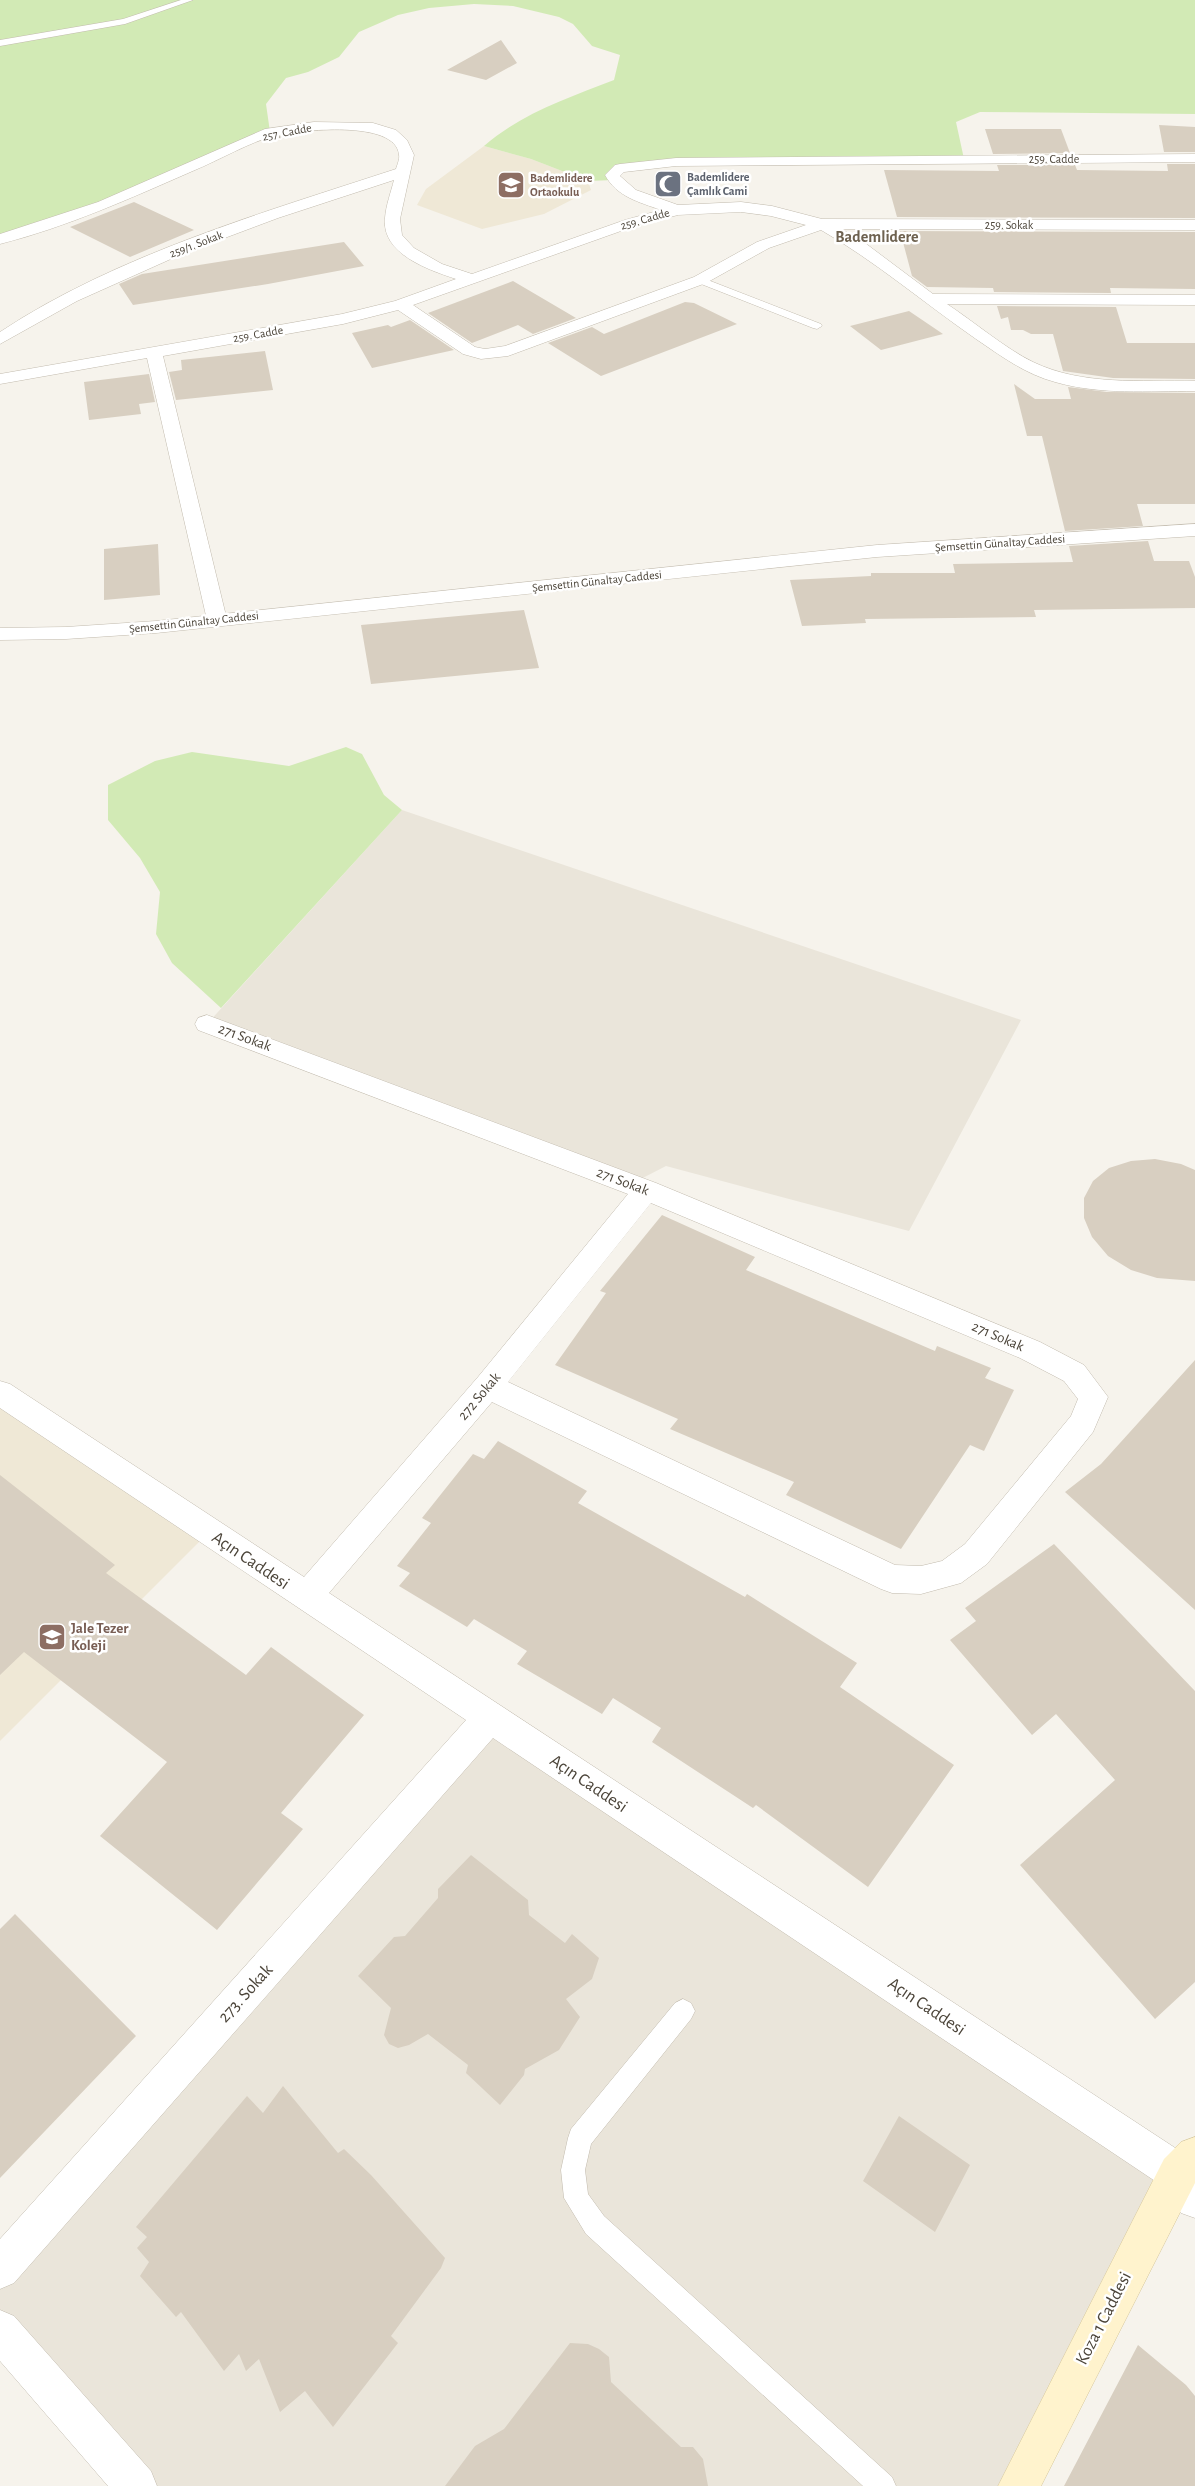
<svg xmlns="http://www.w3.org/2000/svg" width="1195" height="2486" font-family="'Alegreya Sans',sans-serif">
  <rect width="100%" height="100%" fill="#f6f3ec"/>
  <path fill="#eae5da" d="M 402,810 L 1021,1020 L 909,1231 L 666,1166 L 631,1184 L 207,1024 Z
    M 490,1717 L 1178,2173 L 1019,2486 L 136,2486 L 0,2330 L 0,2269 Z"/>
  <path fill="#efe8d6" d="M 484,146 L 531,159 L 588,181 L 591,190 L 544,214 L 482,229 L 417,205 L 426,189 Z
    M 0,1393 L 209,1532 L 0,1741 Z"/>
  <path fill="#d2eab5" d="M 0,0 L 1195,0 L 1195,114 L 980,112 L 956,122 L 964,159 L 676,162 L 620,168 L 614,180 L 588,181 L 531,159 L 484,146 C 522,113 568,98 614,80 L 620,55 L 592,46 L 573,24 L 559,17 L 513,6 L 474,4 L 429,8 L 398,15 L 359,32 L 339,57 L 308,72 L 286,78 L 266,104 L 270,132 L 160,182 L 0,239 Z
    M 346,747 L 362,754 L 384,795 L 402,810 L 221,1008 L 172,963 L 156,934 L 160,892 L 140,858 L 108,820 L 108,785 L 155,761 L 192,752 L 289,766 Z"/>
  <path fill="#d8cfc1" d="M 501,40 L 517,63 L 486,80 L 447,70 Z
    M 1159,125 L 1195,127 L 1195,152 L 1164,152 Z
    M 985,129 L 1061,129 L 1070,153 L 993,154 Z
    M 1167,164 L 1195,164 L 1195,218 L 897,217 L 884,170 L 999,171 L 997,165 L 1075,165 L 1077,170 L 1168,171 Z
    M 134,202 L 194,230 L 130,257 L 70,227 Z
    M 900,231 L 1195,232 L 1195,289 L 1110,288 L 1111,293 L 994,292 L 993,288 L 927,287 L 912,276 Z
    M 344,242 L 364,266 L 268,284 L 133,305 L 119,284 L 142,274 Z
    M 513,281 L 576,318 L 533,334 L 518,325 L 472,343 L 428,313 Z
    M 685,302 L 694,303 L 737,324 L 601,376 L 548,343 L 592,327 L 604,334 Z
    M 997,306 L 1116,307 L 1127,343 L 1195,343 L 1195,379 L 1113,378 L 1063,371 L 1053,334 L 1031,334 L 1023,330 L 1011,330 L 1008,317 L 1001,319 Z
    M 909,311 L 943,334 L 881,350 L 850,326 Z
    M 410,320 L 454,350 L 372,368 L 352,333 L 388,325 L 391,327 Z
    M 265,351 L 273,390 L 176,400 L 169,372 L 182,370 L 181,360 Z
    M 149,374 L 155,402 L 139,404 L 141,414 L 89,420 L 84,382 Z
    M 1014,384 L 1035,399 L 1071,399 L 1068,387 L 1107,392 L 1195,393 L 1195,504 L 1137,504 L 1143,526 L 1065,531 L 1042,436 L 1027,436 Z
    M 1148,541 L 1154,561 L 1189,561 L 1195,577 L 1195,608 L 1034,610 L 1036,617 L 865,619 L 866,623 L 802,626 L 790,580 L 871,576 L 871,573 L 955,573 L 953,564 L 1073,562 L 1069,546 Z
    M 158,544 L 160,595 L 104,600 L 104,549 Z
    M 524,610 L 539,668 L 371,684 L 361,625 Z
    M 1155,1159 L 1181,1164 L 1195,1170 L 1195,1281 L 1157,1278 L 1131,1270 L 1108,1256 L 1092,1237 L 1084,1218 L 1084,1198 L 1093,1181 L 1109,1168 L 1131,1161 Z
    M 662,1215 L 755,1257 L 746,1270 L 935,1351 L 937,1346 L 991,1368 L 985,1378 L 1014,1390 L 984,1451 L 970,1445 L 901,1549 L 786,1495 L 794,1482 L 670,1429 L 678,1419 L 555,1365 L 606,1293 L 600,1291 Z
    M 1195,1360 L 1195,1610 L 1065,1492 L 1101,1464 Z
    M 498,1441 L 587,1491 L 578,1503 L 745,1597 L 747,1594 L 857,1663 L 840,1687 L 954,1765 L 868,1887 L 756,1805 L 753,1808 L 652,1742 L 661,1728 L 613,1698 L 602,1714 L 517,1664 L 527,1651 L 474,1619 L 467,1627 L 399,1586 L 410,1573 L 397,1566 L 431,1523 L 422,1518 L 473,1454 L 484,1459 Z
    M 0,1475 L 115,1565 L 106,1573 L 246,1675 L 271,1647 L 364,1715 L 281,1813 L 303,1829 L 217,1930 L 100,1836 L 167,1762 L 24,1652 L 0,1675 Z
    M 1054,1544 L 1195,1691 L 1195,1982 L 1155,2019 L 1020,1865 L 1115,1780 L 1056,1714 L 1032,1735 L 950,1640 L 976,1621 L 965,1608 Z
    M 471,1855 L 528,1900 L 529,1915 L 565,1943 L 572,1934 L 599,1958 L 592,1979 L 566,1999 L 580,2017 L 559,2050 L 525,2069 L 524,2075 L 500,2105 L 466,2073 L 468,2065 L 428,2034 L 409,2045 L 398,2048 L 389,2044 L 384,2035 L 391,2008 L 358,1976 L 394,1937 L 405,1936 L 438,1898 L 438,1889 Z
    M 15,1914 L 136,2036 L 0,2178 L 0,1929 Z
    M 283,2086 L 338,2153 L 344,2149 L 371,2175 L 445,2258 L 441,2268 L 391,2336 L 398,2343 L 333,2427 L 305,2391 L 280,2412 L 259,2359 L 246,2371 L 239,2354 L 224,2371 L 181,2312 L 176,2317 L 140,2276 L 149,2262 L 137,2248 L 147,2237 L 136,2227 L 247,2096 L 263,2113 Z
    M 899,2116 L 970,2165 L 935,2232 L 863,2181 Z
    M 570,2343 L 588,2344 L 599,2349 L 609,2357 L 611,2382 L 681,2447 L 693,2447 L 703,2459 L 708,2486 L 445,2486 L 475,2446 L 504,2429 Z
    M 1138,2345 L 1186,2385 L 1195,2396 L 1195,2486 L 1064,2486 Z"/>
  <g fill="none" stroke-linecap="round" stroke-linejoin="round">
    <g stroke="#c2bbae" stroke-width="1">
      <path id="service" d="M 181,0 L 193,0 L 125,24 L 0,46 L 0,40 L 123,19 Z
        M 700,277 L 821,324 L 822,326 L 817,329 L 813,328 L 696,282 L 695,280 Z
        M 683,1999 L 691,2003 L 695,2011 L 691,2019 L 591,2144 L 585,2170 L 588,2194 L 604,2216 L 892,2477 L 896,2486 L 863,2486 L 586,2234 L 564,2198 L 561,2170 L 568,2138 L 571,2129 L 675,2003 Z"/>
    </g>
    <g stroke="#c2bbae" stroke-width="1">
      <path id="minor" d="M 314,122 L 373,123 L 396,130 L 407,140 L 414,155 L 400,219 L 402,235 L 414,248 L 442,264 L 472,274 L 625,220 L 661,210 C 639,202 617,197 605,175 L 615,165 L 620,164 L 676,158 L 1195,154 L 1195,162 L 676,166 L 624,172 L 620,176 L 636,190 L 678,205 L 741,202 L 772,206 L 822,219 L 1195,220 L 1195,230 L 841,229 L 861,240 L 933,294 L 1195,295 L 1195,305 L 947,304 C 973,321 1006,349 1033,362 C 1083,386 1141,380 1195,381 L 1195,391 C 1149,391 1100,395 1055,382 C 1025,374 1001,356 976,339 C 924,303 875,261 821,230 L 769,248 L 706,283 L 508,356 L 481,359 L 463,354 L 398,310 L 343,324 L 163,356 L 227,620 L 224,624 L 217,626 L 210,624 L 207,620 L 147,358 L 0,384 L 0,374 L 342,314 L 395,301 L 456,279 C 429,270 381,254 385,218 C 386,205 391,192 394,180 L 278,218 L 182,254 L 77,301 L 0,344 L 0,332 C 116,255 265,212 396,169 C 397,165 400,159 399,155 C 396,119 299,130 274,136 C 252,141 217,161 195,170 C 131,198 67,227 0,244 L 0,234 L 98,202 L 265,129 ZM 741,212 L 771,216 L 806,225 L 757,242 L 694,277 L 505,346 L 485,349 L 475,347 L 413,305 L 635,226 L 678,215 Z
        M 207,1015 L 656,1183 L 1040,1342 L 1084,1365 L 1108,1397 L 1093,1432 L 987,1564 L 961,1583 L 921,1594 L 892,1593 L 881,1589 L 492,1402 L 329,1593 L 1192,2159 L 1195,2165 L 1195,2218 L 1181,2213 L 1164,2187 L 493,1738 L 14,2283 L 0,2289 L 0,2239 L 466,1720 L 0,1408 L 0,1381 L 10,1384 L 304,1577 L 478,1377 L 628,1194 L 198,1030 L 195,1024 L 198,1018 ZM 651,1203 L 1020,1358 L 1064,1381 L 1078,1399 L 1071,1416 L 965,1544 L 942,1561 L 921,1566 L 895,1565 L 508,1382 Z"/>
    </g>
    <g stroke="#c2bbae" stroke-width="1">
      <path id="tertiary" d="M 1195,524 L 1195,536 L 877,557 L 156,633 L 66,639 L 0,640 L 0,628 L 66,627 L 156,621 L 877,545 Z
        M 0,2310 L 14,2316 L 151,2471 L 157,2486 L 108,2486 L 0,2361 Z"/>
    </g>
    <g stroke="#d6c79b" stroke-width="1">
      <path id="secondary" d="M 1195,2137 L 1195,2183 L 1041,2486 L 998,2486 L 1164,2159 L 1181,2142 Z"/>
    </g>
    <use href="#service" fill="#fff" fill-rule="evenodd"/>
    <use href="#minor" fill="#fff" fill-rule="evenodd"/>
    <use href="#tertiary" fill="#fff" fill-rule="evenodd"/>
    <use href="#secondary" fill="#fff3cd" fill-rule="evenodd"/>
  </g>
  <defs>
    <g id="mosque-square" transform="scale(1.4375)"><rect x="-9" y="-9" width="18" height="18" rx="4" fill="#6b7280" stroke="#fff"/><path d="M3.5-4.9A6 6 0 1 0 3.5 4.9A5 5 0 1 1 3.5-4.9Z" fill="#fff"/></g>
    <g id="school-square" transform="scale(1.4375)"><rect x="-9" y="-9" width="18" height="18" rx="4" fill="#8d6e63" stroke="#fff"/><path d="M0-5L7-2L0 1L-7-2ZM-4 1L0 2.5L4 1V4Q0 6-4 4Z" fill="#fff"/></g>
  </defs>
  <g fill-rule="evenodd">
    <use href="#mosque-square" x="668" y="184"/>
    <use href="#school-square" x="511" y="185"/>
    <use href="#school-square" x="52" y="1637"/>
  </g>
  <g text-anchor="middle" stroke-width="5" stroke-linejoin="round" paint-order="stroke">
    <g font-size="12" fill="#4b4439" stroke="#fff">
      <text transform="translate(287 132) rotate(-11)" y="4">257. Cadde</text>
      <text x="1054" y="163">259. Cadde</text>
      <text transform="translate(645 219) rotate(-16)" y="4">259. Cadde</text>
      <text x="1009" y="229">259. Sokak</text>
      <text transform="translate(196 244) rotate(-21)" y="4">259/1. Sokak</text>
      <text transform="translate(258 334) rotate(-10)" y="4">259. Cadde</text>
      <text transform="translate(1000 543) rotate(-4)" y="4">Şemsettin Günaltay Caddesi</text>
      <text transform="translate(597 581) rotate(-6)" y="4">Şemsettin Günaltay Caddesi</text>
      <text transform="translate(194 622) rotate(-6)" y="4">Şemsettin Günaltay Caddesi</text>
    </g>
    <g font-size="12" font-weight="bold" fill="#5b616d" stroke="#fff" text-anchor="start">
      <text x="687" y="181">Bademlidere<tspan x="687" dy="14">Çamlık Cami</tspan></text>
    </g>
    <g font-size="12" font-weight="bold" fill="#785e54" stroke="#fff" text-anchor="start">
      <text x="530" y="182">Bademlidere<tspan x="530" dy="14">Ortaokulu</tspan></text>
    </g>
    <g font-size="15" fill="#4b4439" stroke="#fff">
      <text transform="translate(245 1037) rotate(20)" y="5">271 Sokak</text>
      <text transform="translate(623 1181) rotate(21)" y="5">271 Sokak</text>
      <text transform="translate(998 1336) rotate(23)" y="5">271 Sokak</text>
      <text transform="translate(479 1396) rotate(-50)" y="5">272 Sokak</text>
    </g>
    <g font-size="15" font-weight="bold" fill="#785e54" stroke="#fff" text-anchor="start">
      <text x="71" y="1633">Jale Tezer<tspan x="71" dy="17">Koleji</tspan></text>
    </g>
    <g font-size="16" font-weight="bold" fill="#6e6250" stroke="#fff">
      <text x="877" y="242">Bademlidere</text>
    </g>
    <g font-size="18" fill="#4b4439" stroke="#fff">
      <text transform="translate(251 1560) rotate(34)" y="6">Açın Caddesi</text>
      <text transform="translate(589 1783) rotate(34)" y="6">Açın Caddesi</text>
      <text transform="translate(245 1993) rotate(-48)" y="6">273. Sokak</text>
      <text transform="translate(927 2006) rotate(34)" y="6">Açın Caddesi</text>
      <text transform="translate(1103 2318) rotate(-63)" y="6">Koza 1 Caddesi</text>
    </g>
  </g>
</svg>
